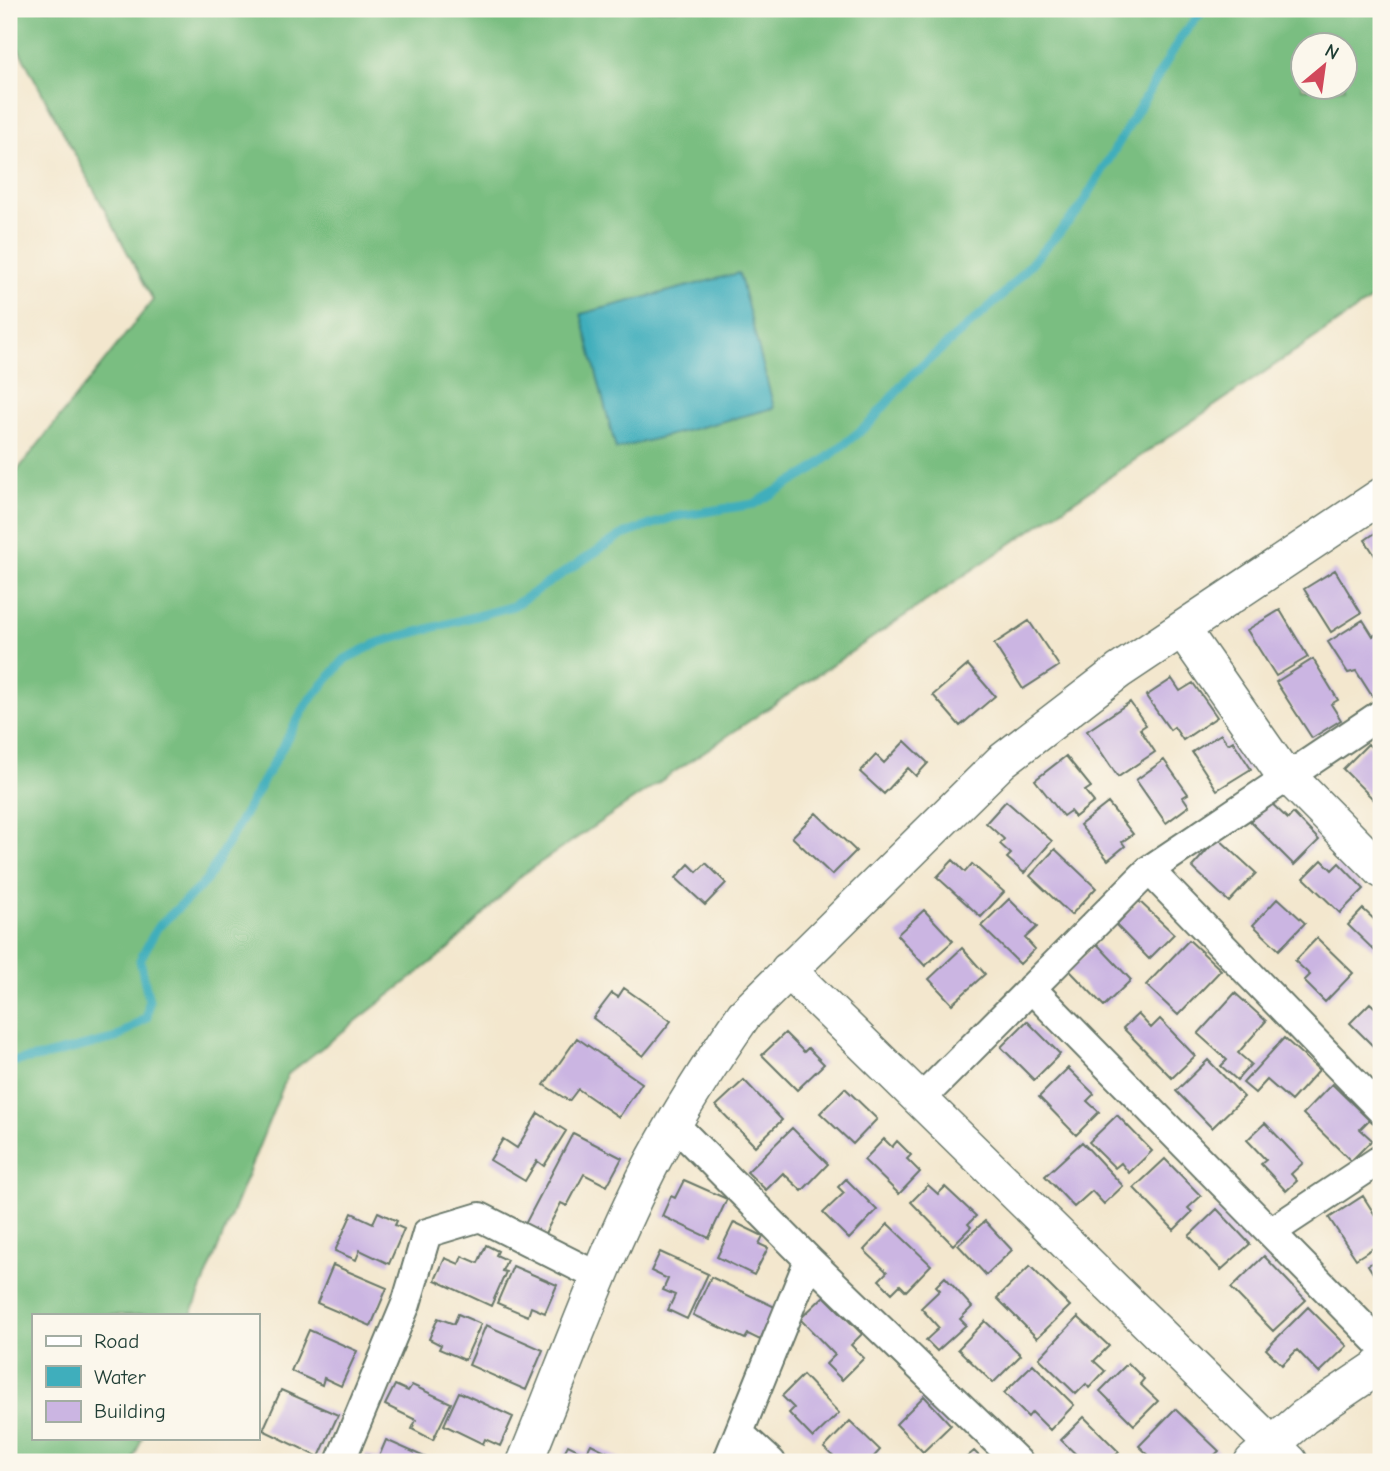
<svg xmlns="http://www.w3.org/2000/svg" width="1390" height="1471" font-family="'Comic Neue',sans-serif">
  <rect width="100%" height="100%" fill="#fbf7ec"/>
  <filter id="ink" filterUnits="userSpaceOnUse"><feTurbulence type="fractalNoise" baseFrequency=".0143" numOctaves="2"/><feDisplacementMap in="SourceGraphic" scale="14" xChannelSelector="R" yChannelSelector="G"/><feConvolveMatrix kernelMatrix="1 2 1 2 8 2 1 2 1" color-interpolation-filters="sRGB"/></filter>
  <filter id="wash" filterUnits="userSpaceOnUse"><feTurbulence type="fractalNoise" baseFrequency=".00686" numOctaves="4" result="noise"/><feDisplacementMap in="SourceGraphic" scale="28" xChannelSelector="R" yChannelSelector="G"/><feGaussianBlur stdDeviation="1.57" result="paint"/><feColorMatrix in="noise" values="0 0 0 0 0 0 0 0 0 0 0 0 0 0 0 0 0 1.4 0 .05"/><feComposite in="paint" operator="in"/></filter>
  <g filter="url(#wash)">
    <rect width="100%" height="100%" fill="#f3e7ce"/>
    <path fill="#7abe81" stroke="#4c7e5a" stroke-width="2" fill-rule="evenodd" d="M 9,9 L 1381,9 L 1381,293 L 522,875 L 450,948 L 288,1074 L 191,1315 L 33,1315 L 33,1438 L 142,1438 L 132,1462 L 9,1462 L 9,477 L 17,471 L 153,300 L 9,31 ZM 1302,46 L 1344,46 L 1344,88 L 1302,88 Z"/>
    <path fill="#3faebc" stroke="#2f7678" stroke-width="2" d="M 739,273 L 774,408 L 616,449 L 581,314 Z"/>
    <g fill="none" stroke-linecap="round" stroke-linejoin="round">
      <path stroke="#3faebc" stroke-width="9" d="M 9,1062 L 41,1057 L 116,1038 L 147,1017 L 149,1001 L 140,960 L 157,928 L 206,881 L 308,702 L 345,659 L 380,642 L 513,606 L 620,536 L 673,517 L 754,504 L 811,471 L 870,423 L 907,379 L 1002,296 L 1079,210 L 1181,37 L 1204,9"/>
    </g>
    <g id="blocks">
      <path fill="#cbb5e2" d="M 1381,529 L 1381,565 L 1365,540 Z
        M 1335,570 L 1361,613 L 1331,632 L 1304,589 Z
        M 1280,610 L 1308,657 L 1276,676 L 1247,630 Z
        M 1363,620 L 1373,636 L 1381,631 L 1381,690 L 1372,696 L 1356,671 L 1348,673 L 1328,642 Z
        M 1029,621 L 1059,666 L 1023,689 L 994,644 Z
        M 1313,659 L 1338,700 L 1331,704 L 1341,720 L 1312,738 L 1276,682 Z
        M 968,665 L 995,696 L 960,726 L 933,695 Z
        M 1172,679 L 1180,691 L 1193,683 L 1217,717 L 1183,740 L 1174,727 L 1170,730 L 1146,696 Z
        M 1130,702 L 1146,725 L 1140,729 L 1155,752 L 1118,777 L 1087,731 Z
        M 1221,734 L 1228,744 L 1233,741 L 1251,769 L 1217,790 L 1192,752 Z
        M 905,741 L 928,763 L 916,776 L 908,768 L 884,794 L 860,772 L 876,755 L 884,763 Z
        M 1368,744 L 1381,757 L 1380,806 L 1343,769 Z
        M 1066,756 L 1091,787 L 1085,791 L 1094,802 L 1075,817 L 1070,811 L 1063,816 L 1035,780 Z
        M 1164,760 L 1188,794 L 1183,797 L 1189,806 L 1166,823 L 1136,780 Z
        M 1006,801 L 1052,841 L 1024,873 L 1007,858 L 1011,854 L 1000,844 L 1004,839 L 986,823 Z
        M 1269,801 L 1288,819 L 1293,813 L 1319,840 L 1294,865 L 1250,821 Z
        M 1108,803 L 1133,834 L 1122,842 L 1125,846 L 1108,860 L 1080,825 Z
        M 816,813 L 856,851 L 832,875 L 792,837 Z
        M 1218,838 L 1256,873 L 1229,902 L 1192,867 Z
        M 1055,849 L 1096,888 L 1071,915 L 1030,876 Z
        M 953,860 L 965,872 L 972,864 L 1004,892 L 981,917 L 937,877 Z
        M 1322,860 L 1332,870 L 1339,863 L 1364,889 L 1340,913 L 1304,878 Z
        M 706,863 L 726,883 L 705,905 L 676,878 L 689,864 L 697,872 Z
        M 1278,898 L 1305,923 L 1279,950 L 1253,925 Z
        M 1009,899 L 1037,927 L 1025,938 L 1035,949 L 1020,964 L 981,926 Z
        M 1139,901 L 1174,934 L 1149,959 L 1116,925 Z
        M 1363,909 L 1378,923 L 1381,919 L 1381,957 L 1348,925 Z
        M 924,910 L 953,941 L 925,966 L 897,935 Z
        M 1317,938 L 1353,973 L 1325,1002 L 1304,981 L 1310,975 L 1295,961 Z
        M 1189,940 L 1221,970 L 1178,1015 L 1146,985 Z
        M 1097,944 L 1131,980 L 1104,1006 L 1069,970 Z
        M 962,948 L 985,974 L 952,1004 L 929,979 Z
        M 624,988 L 671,1021 L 643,1056 L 593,1018 L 612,993 L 618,997 Z
        M 1235,993 L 1266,1021 L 1238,1053 L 1251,1064 L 1237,1080 L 1221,1066 L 1227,1060 L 1198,1034 Z
        M 1370,1003 L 1381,1013 L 1381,1050 L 1379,1052 L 1350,1023 Z
        M 1138,1014 L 1151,1028 L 1160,1019 L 1195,1056 L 1172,1078 L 1123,1028 Z
        M 1027,1021 L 1060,1054 L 1034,1080 L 1001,1047 Z
        M 785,1033 L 804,1052 L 808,1048 L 824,1064 L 797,1090 L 762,1055 Z
        M 577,1038 L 642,1083 L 619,1117 L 578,1089 L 569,1101 L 544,1085 Z
        M 1284,1038 L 1319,1070 L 1291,1101 L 1267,1080 L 1255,1093 L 1243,1083 Z
        M 1208,1060 L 1244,1097 L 1212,1128 L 1176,1091 Z
        M 1068,1068 L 1094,1094 L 1087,1101 L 1099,1112 L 1076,1135 L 1039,1097 Z
        M 744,1080 L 782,1120 L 755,1146 L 716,1106 Z
        M 1332,1084 L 1369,1120 L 1360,1129 L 1372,1140 L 1351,1161 L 1303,1114 Z
        M 845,1088 L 877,1119 L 853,1144 L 820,1113 Z
        M 538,1113 L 566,1131 L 544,1166 L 537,1161 L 525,1181 L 490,1160 L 503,1139 L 517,1148 Z
        M 1117,1115 L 1152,1151 L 1129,1173 L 1121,1163 L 1115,1168 L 1089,1142 Z
        M 1265,1123 L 1303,1163 L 1291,1174 L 1297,1181 L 1286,1191 L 1261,1164 L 1266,1160 L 1247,1140 Z
        M 792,1128 L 828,1164 L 802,1191 L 783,1173 L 766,1190 L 747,1172 Z
        M 573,1133 L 622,1158 L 607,1186 L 584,1174 L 567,1206 L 561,1203 L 542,1239 L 523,1228 Z
        M 884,1139 L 892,1147 L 897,1141 L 911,1155 L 907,1159 L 920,1172 L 899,1194 L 864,1160 Z
        M 1082,1142 L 1123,1186 L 1104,1204 L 1092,1191 L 1074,1207 L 1045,1176 Z
        M 1165,1159 L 1201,1196 L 1188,1208 L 1192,1212 L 1174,1230 L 1134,1188 Z
        M 846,1179 L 877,1210 L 849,1239 L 823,1213 L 844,1193 L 838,1187 Z
        M 684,1180 L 727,1199 L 709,1238 L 662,1216 L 671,1196 L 675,1198 Z
        M 928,1185 L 938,1194 L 945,1187 L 976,1216 L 968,1224 L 971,1227 L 953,1245 L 911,1202 Z
        M 1363,1196 L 1375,1215 L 1381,1210 L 1381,1223 L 1379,1224 L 1381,1227 L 1381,1243 L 1356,1259 L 1329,1218 Z
        M 1217,1209 L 1250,1244 L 1221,1270 L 1189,1236 Z
        M 378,1212 L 397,1221 L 395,1225 L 404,1229 L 389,1264 L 360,1250 L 356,1260 L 335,1251 L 352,1213 L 373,1223 Z
        M 985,1221 L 1012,1250 L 986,1275 L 958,1245 Z
        M 734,1222 L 763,1236 L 759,1244 L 768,1248 L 754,1275 L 717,1257 Z
        M 888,1224 L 931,1265 L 906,1291 L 900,1285 L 892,1293 L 879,1280 L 887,1272 L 864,1250 Z
        M 486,1245 L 498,1251 L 496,1255 L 507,1260 L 502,1271 L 506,1272 L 491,1306 L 435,1280 L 445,1258 L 459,1264 L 462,1256 L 478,1263 Z
        M 660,1252 L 708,1274 L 687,1319 L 668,1310 L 675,1295 L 663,1290 L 668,1279 L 651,1271 Z
        M 1264,1256 L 1306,1300 L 1273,1331 L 1231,1288 Z
        M 1381,1257 L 1381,1286 L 1368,1265 Z
        M 333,1265 L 387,1288 L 371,1326 L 317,1303 Z
        M 513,1266 L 557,1285 L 545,1313 L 531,1307 L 528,1316 L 497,1303 Z
        M 1030,1266 L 1070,1306 L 1037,1338 L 997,1298 Z
        M 711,1277 L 775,1307 L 760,1340 L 748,1334 L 745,1339 L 693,1315 Z
        M 945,1277 L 972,1307 L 960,1319 L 966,1325 L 937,1351 L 926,1340 L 939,1328 L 921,1308 L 940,1290 L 936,1286 Z
        M 824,1296 L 862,1334 L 851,1345 L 864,1358 L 842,1380 L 826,1364 L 835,1355 L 800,1319 Z
        M 1308,1307 L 1347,1346 L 1319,1373 L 1297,1350 L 1282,1365 L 1266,1349 Z
        M 458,1314 L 481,1324 L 465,1360 L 439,1349 L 441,1345 L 429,1339 L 438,1318 L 454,1324 Z
        M 1078,1317 L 1109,1346 L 1094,1361 L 1105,1371 L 1089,1388 L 1086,1384 L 1076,1394 L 1039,1358 Z
        M 985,1321 L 1021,1355 L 993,1383 L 958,1349 Z
        M 486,1325 L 543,1350 L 526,1390 L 469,1365 Z
        M 309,1330 L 357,1351 L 341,1386 L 324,1378 L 322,1385 L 291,1371 Z
        M 1128,1363 L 1144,1379 L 1140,1384 L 1158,1401 L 1134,1425 L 1100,1391 Z
        M 1033,1364 L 1074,1405 L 1050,1430 L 1032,1412 L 1028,1417 L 1004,1393 Z
        M 803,1375 L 839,1413 L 813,1438 L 789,1413 L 794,1408 L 782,1396 Z
        M 395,1385 L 408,1391 L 412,1385 L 451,1403 L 433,1440 L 412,1429 L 416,1420 L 385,1405 Z
        M 281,1390 L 338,1415 L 319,1457 L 263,1430 Z
        M 459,1392 L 513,1417 L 500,1446 L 485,1439 L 483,1444 L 444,1425 Z
        M 924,1396 L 951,1425 L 923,1452 L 896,1424 Z
        M 1175,1409 L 1219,1451 L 1207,1462 L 1162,1462 L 1159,1460 L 1156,1462 L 1139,1446 Z
        M 1084,1417 L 1119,1452 L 1109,1462 L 1084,1462 L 1061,1440 Z
        M 850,1421 L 880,1450 L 869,1462 L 839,1462 L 824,1448 Z
        M 386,1440 L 427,1458 L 426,1462 L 362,1462 L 366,1454 L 378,1459 Z
        M 591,1444 L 627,1462 L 559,1462 L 568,1445 L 586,1454 Z
        M 974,1451 L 985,1462 L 961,1462 Z"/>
    </g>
  </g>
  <g filter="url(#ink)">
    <use href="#blocks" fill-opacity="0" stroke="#69786a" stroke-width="2"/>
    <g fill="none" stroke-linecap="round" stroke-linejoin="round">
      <g stroke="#69786a" stroke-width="32">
        <path id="minor" d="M 1149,870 L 1381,1110
          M 1031,988 L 1381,1345
          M 920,1100 L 1149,870 L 1381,714
          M 674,1124 L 809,1260 L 1018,1462
          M 1271,1232 L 1381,1159
          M 739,1433 L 771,1462
          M 340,1462 L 406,1304 L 427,1233 L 480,1217 L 601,1278
          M 727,1462 L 809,1260"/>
      </g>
      <g stroke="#69786a" stroke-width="38">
        <path id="tertiary" d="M 1182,629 L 1277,765 L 1381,870
          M 788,970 L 1290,1462
          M 525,1462 C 566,1362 604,1255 654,1159 C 681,1109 712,1061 744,1015 L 1002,761 L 1119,671 L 1381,496
          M 1252,1462 L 1304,1417 L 1381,1365"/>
      </g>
      <use href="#minor" stroke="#fff" stroke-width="28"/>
      <use href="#tertiary" stroke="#fff" stroke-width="35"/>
    </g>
  </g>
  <rect width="1390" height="1471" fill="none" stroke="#fbf7ec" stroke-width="35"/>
  <rect x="32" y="1314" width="228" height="126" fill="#fbf7ec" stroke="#a3ada2" stroke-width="2"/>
  <rect x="46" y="1336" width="35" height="10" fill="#ffffff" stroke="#a3ada2" stroke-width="2"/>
  <text x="94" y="1348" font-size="21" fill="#1f3d34">Road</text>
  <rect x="46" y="1366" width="35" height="21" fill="#3faebc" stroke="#a3ada2" stroke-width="2"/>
  <text x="94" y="1384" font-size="21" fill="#1f3d34">Water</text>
  <rect x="46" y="1401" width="35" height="21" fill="#cbb5e2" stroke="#a3ada2" stroke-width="2"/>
  <text x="94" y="1418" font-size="21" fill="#1f3d34">Building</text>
  <g transform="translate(1324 66) rotate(29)"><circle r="33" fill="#fbf7ec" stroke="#a3ada2" stroke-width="2"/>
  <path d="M0-5L12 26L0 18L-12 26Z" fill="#d1495b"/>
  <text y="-10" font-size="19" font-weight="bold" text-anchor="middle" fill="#1f3d34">N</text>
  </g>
</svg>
